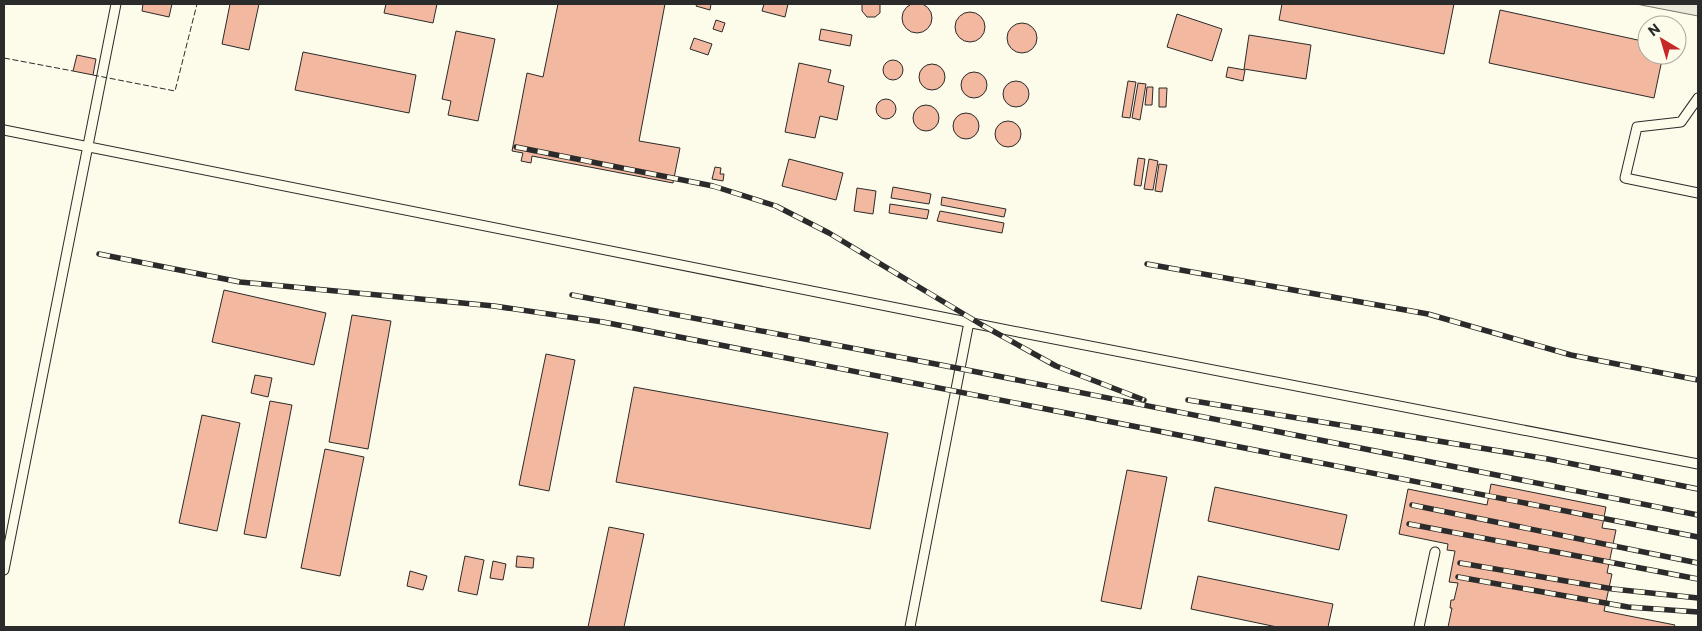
<svg xmlns="http://www.w3.org/2000/svg" width="1702" height="631" font-family="Commissioner,sans-serif">
  <rect width="100%" height="100%" fill="#fdfbea"/>
  <path fill="#ecebdb" stroke="#74746e" d="M 1636,4 L 1698,4 L 1698,16 Z"/>
  <path fill="#f2b8a0" stroke="#2b2b2b" d="M902 18a15 15 0 1 1 30 0a15 15 0 1 1-30 0Z
    M 143,4 L 172,4 L 169,17 L 142,11 Z
    M 230,4 L 259,4 L 249,50 L 222,44 Z
    M 386,4 L 437,4 L 433,23 L 384,13 Z
    M 558,4 L 665,4 L 639,141 L 680,148 L 673,183 L 532,156 L 531,163 L 521,161 L 523,153 L 512,151 L 527,73 L 543,77 Z
    M 697,4 L 711,4 L 710,10 L 696,6 Z
    M 764,4 L 788,4 L 785,17 L 762,11 Z
    M 862,4 L 880,4 L 880,13 L 875,17 L 867,17 L 862,11 Z
    M 1282,4 L 1454,4 L 1444,54 L 1279,20 Z
    M 1500,10 L 1647,42 L 1647,55 L 1663,55 L 1654,98 L 1489,63 Z
    M955 27a15 15 0 1 1 30 0a15 15 0 1 1-30 0Z
    M 1177,14 L 1222,29 L 1212,61 L 1167,47 Z
    M 716,20 L 725,23 L 722,32 L 713,29 Z
    M1007 38a15 15 0 1 1 30 0a15 15 0 1 1-30 0Z
    M 821,29 L 852,35 L 850,46 L 819,40 Z
    M 456,31 L 495,39 L 478,121 L 448,115 L 451,101 L 442,99 Z
    M 1249,35 L 1311,45 L 1306,79 L 1244,69 Z
    M 694,38 L 712,44 L 708,55 L 690,49 Z
    M 303,52 L 416,75 L 409,113 L 295,90 Z
    M 77,55 L 96,59 L 93,75 L 73,71 Z
    M883 70a10 10 0 1 1 20 0a10 10 0 1 1-20 0Z
    M 799,63 L 831,70 L 828,82 L 844,86 L 837,120 L 820,116 L 815,138 L 785,132 Z
    M919 77a13 13 0 1 1 26 0a13 13 0 1 1-26 0Z
    M 1228,67 L 1245,70 L 1243,81 L 1226,77 Z
    M961 85a13 13 0 1 1 26 0a13 13 0 1 1-26 0Z
    M 1128,81 L 1136,82 L 1130,118 L 1122,117 Z
    M1003 94a13 13 0 1 1 26 0a13 13 0 1 1-26 0Z
    M 1138,83 L 1146,84 L 1140,120 L 1132,118 Z
    M 1147,87 L 1153,87 L 1152,105 L 1145,105 Z
    M 1159,88 L 1167,88 L 1166,107 L 1159,107 Z
    M876 109a10 10 0 1 1 20 0a10 10 0 1 1-20 0Z
    M913 118a13 13 0 1 1 26 0a13 13 0 1 1-26 0Z
    M953 126a13 13 0 1 1 26 0a13 13 0 1 1-26 0Z
    M995 134a13 13 0 1 1 26 0a13 13 0 1 1-26 0Z
    M 1138,158 L 1145,159 L 1141,186 L 1134,185 Z
    M 789,159 L 843,173 L 836,200 L 782,186 Z
    M 1149,159 L 1158,161 L 1153,190 L 1144,189 Z
    M 1159,164 L 1167,165 L 1162,192 L 1155,191 Z
    M 715,167 L 721,168 L 720,174 L 724,174 L 723,181 L 712,179 Z
    M 893,187 L 931,194 L 929,204 L 891,198 Z
    M 857,188 L 876,191 L 873,214 L 854,211 Z
    M 942,197 L 1006,209 L 1004,217 L 941,205 Z
    M 890,204 L 929,210 L 927,219 L 889,213 Z
    M 940,211 L 1004,223 L 1002,233 L 937,221 Z
    M 224,290 L 326,313 L 314,365 L 212,342 Z
    M 352,315 L 391,321 L 368,449 L 329,442 Z
    M 546,354 L 575,360 L 549,491 L 519,485 Z
    M 255,375 L 272,378 L 268,397 L 251,393 Z
    M 634,387 L 888,433 L 870,529 L 616,482 Z
    M 270,401 L 292,405 L 266,538 L 244,534 Z
    M 202,415 L 240,423 L 217,531 L 179,523 Z
    M 325,449 L 364,457 L 340,576 L 301,568 Z
    M 1127,470 L 1167,477 L 1141,609 L 1101,601 Z
    M 1491,484 L 1606,507 L 1602,528 L 1616,530 L 1607,573 L 1612,574 L 1604,611 L 1675,625 L 1674,627 L 1448,627 L 1452,608 L 1450,608 L 1451,600 L 1454,600 L 1458,583 L 1449,582 L 1455,551 L 1447,550 L 1448,544 L 1399,534 L 1408,489 L 1487,505 Z
    M 1215,487 L 1347,515 L 1339,550 L 1208,521 Z
    M 609,527 L 644,534 L 624,627 L 588,627 Z
    M 465,556 L 484,560 L 477,595 L 458,591 Z
    M 517,556 L 534,558 L 533,568 L 516,567 Z
    M 493,561 L 506,564 L 503,580 L 490,578 Z
    M 410,571 L 427,576 L 423,590 L 407,586 Z
    M 1198,576 L 1333,604 L 1328,627 L 1277,627 L 1191,609 Z"/>
  <g fill="none" stroke-linecap="round" stroke-linejoin="round">
    <g stroke="#2b2b2b" stroke-width="11">
      <path id="lane" d="M 1698,98 L 1681,122 L 1637,127 L 1625,178 L 1698,193
        M 4,130 L 982,325 L 1698,464
        M 4,570 L 116,4
        M 910,627 L 969,322
        M 1419,627 L 1435,552"/>
    </g>
    <use href="#lane" stroke="#fdfbea" stroke-width="9"/>
    <g stroke="#2b2b2b" stroke-width="5.5">
      <path id="rail" d="M 516,147 L 713,186 L 776,206 L 829,233 L 982,325 L 1056,366 L 1144,400
        M 99,254 L 240,282 L 494,306 L 603,322 L 1698,537
        M 1147,264 L 1428,314 L 1571,355 L 1698,380
        M 572,295 L 962,369 L 1698,515
        M 1188,400 L 1548,459 L 1698,489
        M 1412,505 L 1698,563
        M 1409,524 L 1698,579
        M 1460,563 L 1613,589 L 1698,598
        M 1458,577 L 1628,607 L 1698,612"/>
    </g>
    <use href="#rail" stroke="#fdfbea" stroke-width="4" stroke-dasharray="11" stroke-linecap="butt"/>
    <path stroke="#2b2b2b" stroke-width="1" stroke-dasharray="6 2.5" stroke-linecap="butt" d="M 4,58 L 73,71
      M 93,75 L 175,91 L 197,4"/>
  </g>
  <rect width="1702" height="631" fill="none" stroke="#2b2b2b" stroke-width="10"/>
  <g transform="translate(1662 40) rotate(322)"><circle r="24" fill="#fdfbea" stroke="#a9a89e"/>
  <path d="M0-4L9 19L0 12L-9 19Z" fill="#c62828"/>
  <text y="-8" font-size="14" font-weight="bold" text-anchor="middle" fill="#2b2b2b">N</text>
  </g>
</svg>
